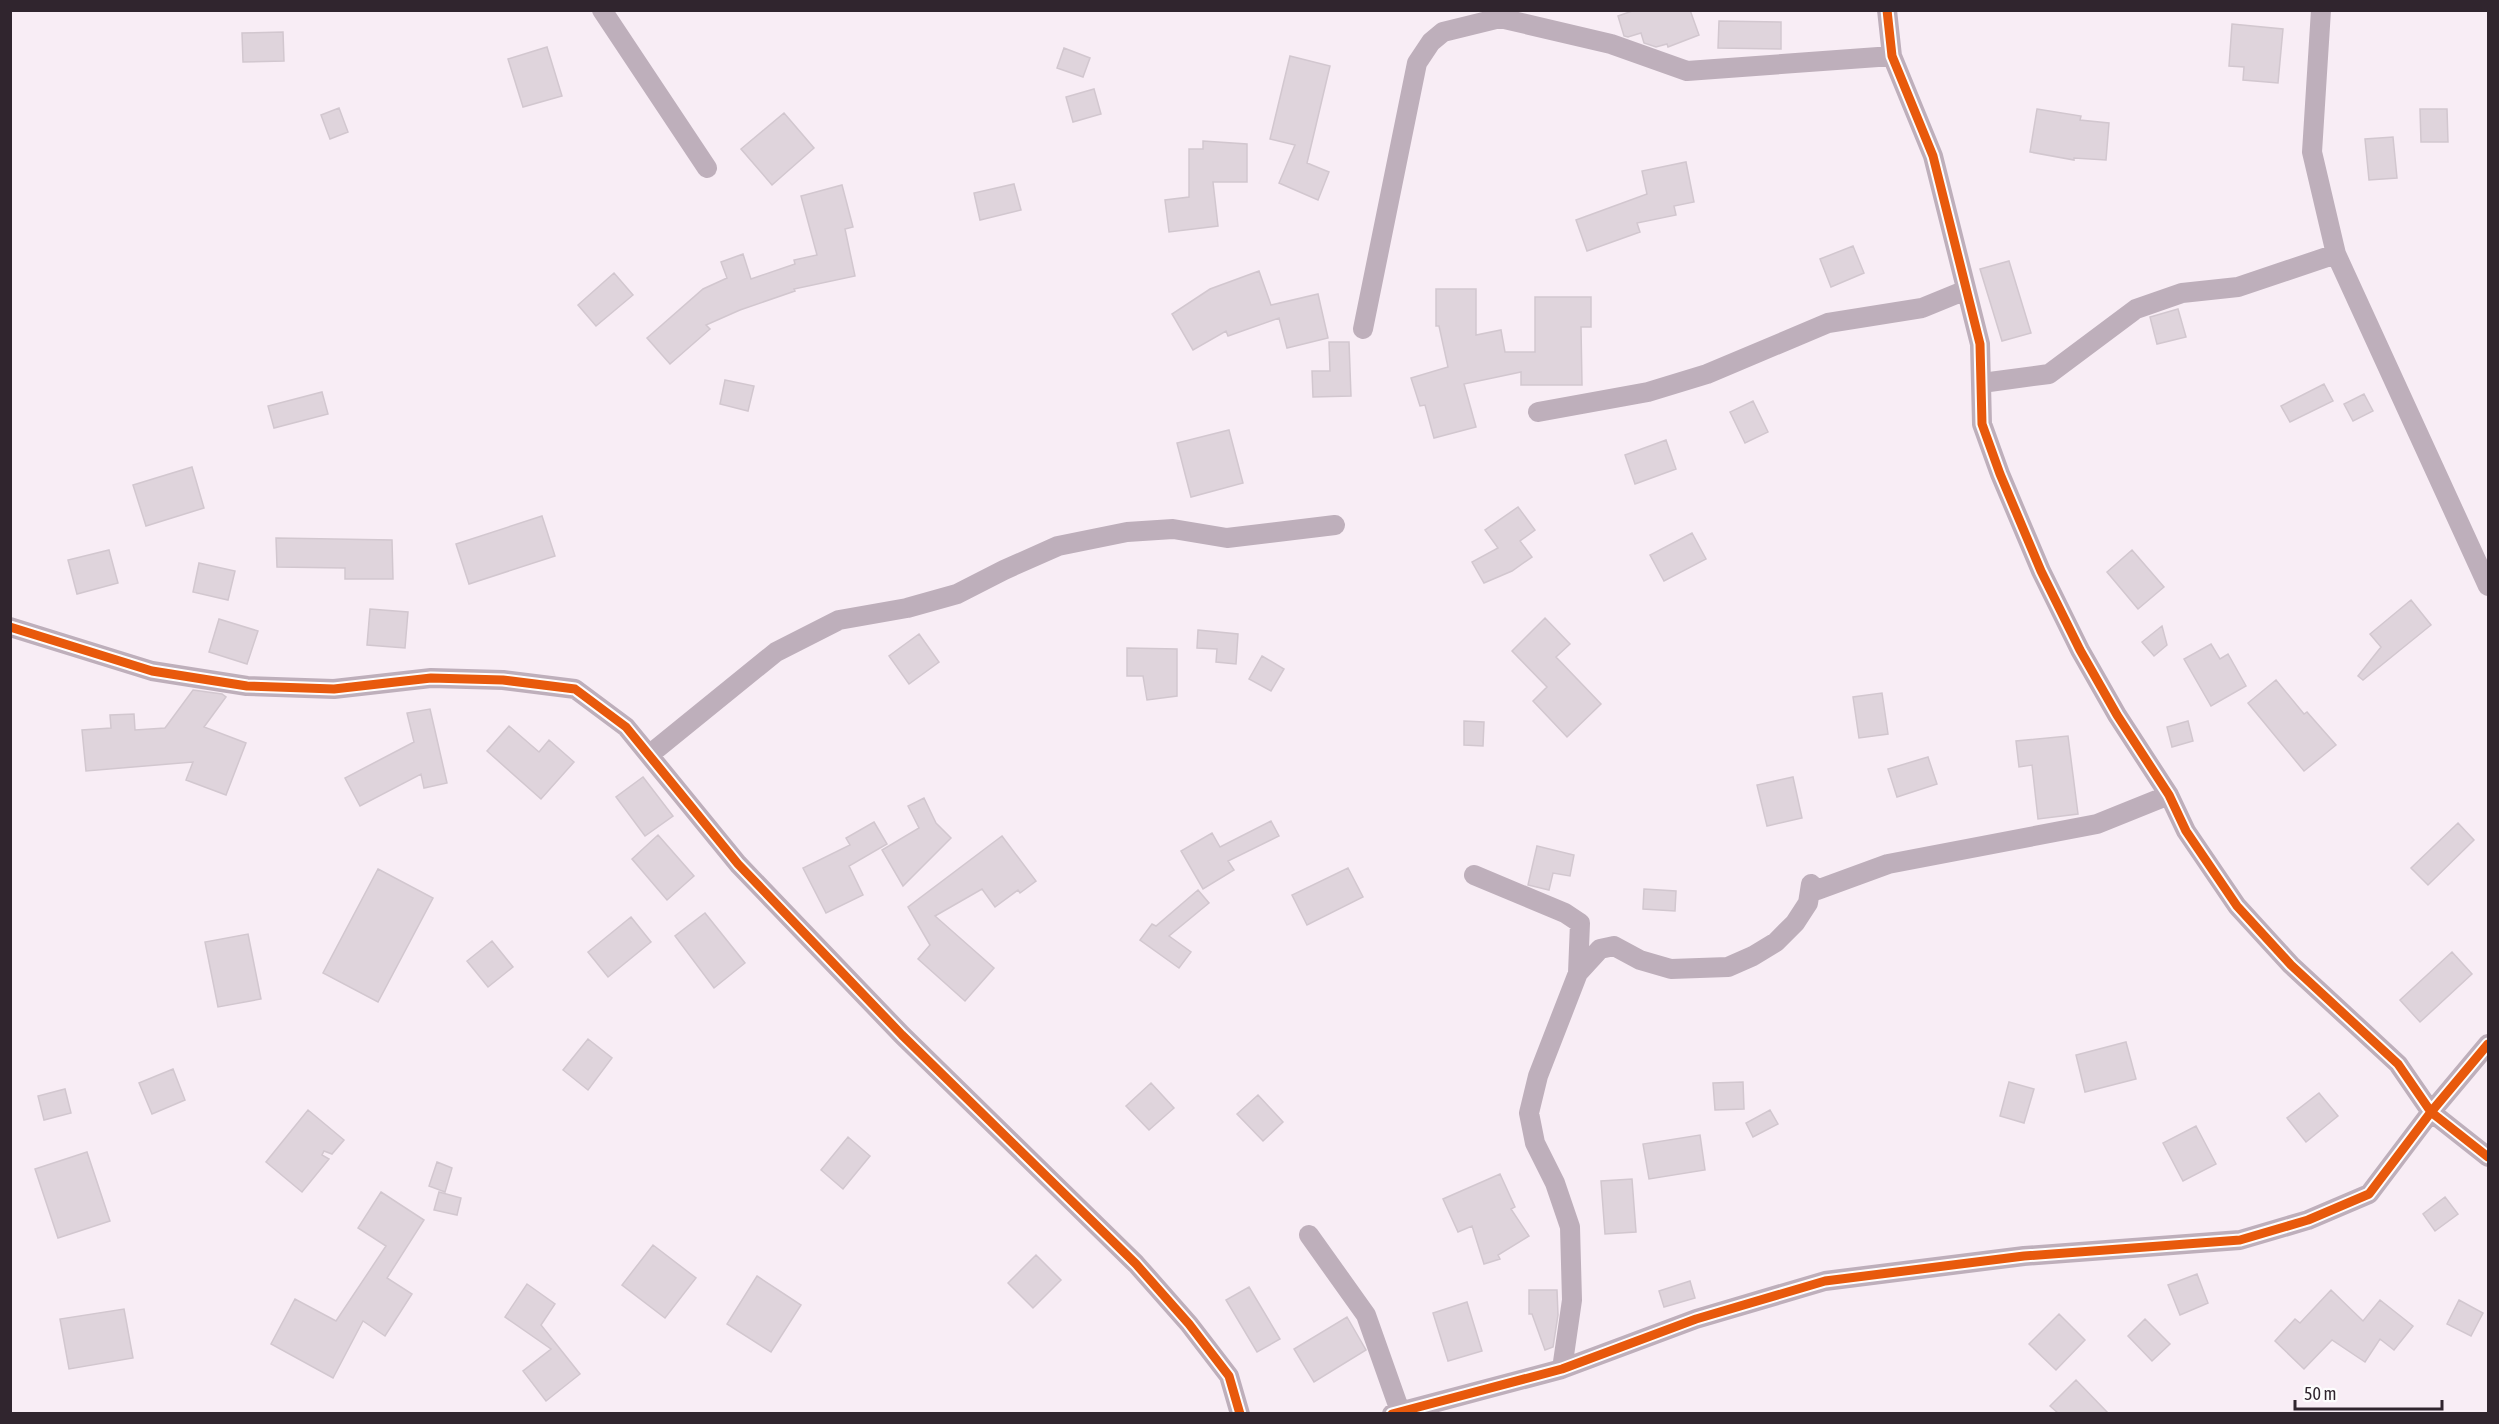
<svg xmlns="http://www.w3.org/2000/svg" width="2499" height="1424" font-family="'Asap Condensed',sans-serif">
  <rect width="100%" height="100%" fill="#f8edf5"/>
  <path fill="#dfd4dc" stroke="#d2c7cf" stroke-width="1.5" d="M 1635,10 L 1690,10 L 1699,35 L 1668,47 L 1667,44 L 1656,47 L 1644,43 L 1641,33 L 1628,37 L 1624,36 L 1618,16 Z
    M 1719,21 L 1781,22 L 1781,49 L 1718,48 Z
    M 2232,24 L 2283,29 L 2278,83 L 2243,80 L 2244,67 L 2229,66 Z
    M 283,32 L 284,61 L 243,62 L 242,33 Z
    M 547,47 L 562,96 L 523,107 L 508,59 Z
    M 1064,48 L 1090,58 L 1083,77 L 1057,68 Z
    M 1290,56 L 1330,66 L 1307,163 L 1329,172 L 1318,200 L 1279,183 L 1295,145 L 1270,139 Z
    M 1094,89 L 1101,114 L 1073,122 L 1066,97 Z
    M 339,108 L 348,132 L 330,139 L 321,115 Z
    M 2037,109 L 2081,116 L 2080,120 L 2109,123 L 2106,160 L 2074,158 L 2074,160 L 2030,152 Z
    M 2420,109 L 2447,109 L 2448,142 L 2421,142 Z
    M 784,113 L 814,148 L 772,185 L 741,149 Z
    M 2393,137 L 2397,178 L 2369,180 L 2365,139 Z
    M 1203,141 L 1247,144 L 1247,182 L 1213,182 L 1218,226 L 1169,232 L 1165,200 L 1189,197 L 1189,149 L 1203,149 Z
    M 1686,162 L 1694,202 L 1674,206 L 1676,215 L 1637,223 L 1640,232 L 1587,251 L 1576,220 L 1647,194 L 1642,171 Z
    M 1014,184 L 1021,210 L 980,220 L 974,193 Z
    M 842,185 L 853,227 L 845,229 L 855,276 L 794,289 L 795,291 L 740,310 L 706,325 L 710,329 L 670,364 L 647,338 L 703,289 L 727,278 L 721,262 L 743,254 L 751,279 L 795,264 L 794,260 L 817,255 L 801,196 Z
    M 1853,246 L 1864,273 L 1831,287 L 1820,259 Z
    M 2009,261 L 2031,333 L 2002,341 L 1980,269 Z
    M 1259,271 L 1271,305 L 1318,294 L 1328,338 L 1287,348 L 1279,318 L 1228,336 L 1226,331 L 1193,350 L 1172,314 L 1210,289 Z
    M 614,273 L 633,295 L 596,326 L 578,305 Z
    M 1436,289 L 1476,289 L 1476,335 L 1501,330 L 1505,352 L 1535,352 L 1535,297 L 1591,297 L 1591,327 L 1581,327 L 1582,385 L 1521,385 L 1521,372 L 1464,384 L 1476,427 L 1434,438 L 1425,405 L 1420,406 L 1411,378 L 1448,367 L 1439,326 L 1436,326 Z
    M 2178,309 L 2186,337 L 2157,344 L 2150,317 Z
    M 1329,342 L 1349,342 L 1351,396 L 1313,397 L 1312,371 L 1330,371 Z
    M 725,380 L 754,386 L 748,411 L 720,404 Z
    M 2324,384 L 2333,401 L 2290,422 L 2281,406 Z
    M 322,392 L 328,414 L 274,428 L 268,406 Z
    M 2364,394 L 2373,411 L 2353,421 L 2344,404 Z
    M 1753,401 L 1768,432 L 1745,443 L 1730,412 Z
    M 1229,430 L 1243,483 L 1191,497 L 1177,443 Z
    M 1666,440 L 1676,469 L 1635,484 L 1625,455 Z
    M 192,467 L 204,508 L 146,526 L 133,485 Z
    M 1518,507 L 1535,530 L 1520,541 L 1532,557 L 1512,571 L 1484,583 L 1472,562 L 1498,548 L 1485,530 Z
    M 542,516 L 555,556 L 469,584 L 456,544 Z
    M 1692,533 L 1706,559 L 1664,581 L 1650,555 Z
    M 276,538 L 392,540 L 393,579 L 345,579 L 345,568 L 277,567 Z
    M 109,550 L 118,583 L 77,594 L 68,560 Z
    M 2132,550 L 2164,587 L 2138,609 L 2107,572 Z
    M 199,563 L 235,571 L 228,600 L 193,592 Z
    M 2411,600 L 2431,625 L 2363,680 L 2358,676 L 2381,647 L 2370,634 Z
    M 370,609 L 408,612 L 405,648 L 367,645 Z
    M 1545,618 L 1570,644 L 1556,657 L 1601,704 L 1567,737 L 1533,701 L 1547,687 L 1512,651 Z
    M 219,619 L 258,631 L 247,664 L 209,652 Z
    M 2162,626 L 2167,645 L 2154,656 L 2142,642 Z
    M 1198,630 L 1238,634 L 1236,664 L 1216,662 L 1217,649 L 1197,648 Z
    M 919,634 L 939,662 L 909,684 L 889,656 Z
    M 2211,644 L 2220,659 L 2228,654 L 2246,686 L 2211,706 L 2184,659 Z
    M 1127,648 L 1177,649 L 1177,696 L 1147,700 L 1143,676 L 1127,676 Z
    M 1262,656 L 1284,669 L 1271,691 L 1249,679 Z
    M 2276,680 L 2304,714 L 2307,712 L 2336,745 L 2304,771 L 2248,703 Z
    M 193,690 L 222,694 L 226,697 L 204,727 L 246,743 L 226,795 L 186,780 L 193,762 L 86,771 L 82,730 L 111,728 L 110,715 L 134,714 L 135,730 L 165,728 Z
    M 1882,693 L 1888,734 L 1859,738 L 1853,697 Z
    M 430,709 L 447,783 L 424,788 L 421,774 L 360,806 L 345,778 L 414,742 L 407,713 Z
    M 1464,721 L 1484,722 L 1483,746 L 1464,745 Z
    M 2188,721 L 2193,741 L 2172,747 L 2167,727 Z
    M 509,726 L 539,752 L 549,740 L 574,762 L 541,799 L 487,751 Z
    M 2068,736 L 2078,814 L 2038,819 L 2032,765 L 2019,767 L 2016,741 Z
    M 1928,757 L 1937,784 L 1897,797 L 1888,769 Z
    M 643,777 L 673,816 L 645,836 L 616,797 Z
    M 1793,777 L 1802,818 L 1767,826 L 1757,785 Z
    M 924,798 L 936,823 L 951,838 L 903,886 L 882,850 L 919,828 L 908,806 Z
    M 1271,821 L 1279,836 L 1228,861 L 1234,870 L 1203,889 L 1181,851 L 1212,833 L 1220,847 Z
    M 874,822 L 887,844 L 849,866 L 863,895 L 826,913 L 803,868 L 850,845 L 846,838 Z
    M 2458,823 L 2474,840 L 2428,885 L 2411,868 Z
    M 658,835 L 694,876 L 667,900 L 632,859 Z
    M 1002,836 L 1036,881 L 1020,893 L 1018,890 L 995,907 L 982,889 L 935,916 L 994,968 L 965,1001 L 918,959 L 930,945 L 908,907 Z
    M 1537,846 L 1574,855 L 1570,876 L 1553,873 L 1549,890 L 1528,885 Z
    M 1348,868 L 1363,897 L 1307,925 L 1292,895 Z
    M 378,869 L 433,898 L 378,1002 L 323,973 Z
    M 1644,889 L 1676,891 L 1675,911 L 1643,909 Z
    M 1198,890 L 1209,903 L 1169,936 L 1191,952 L 1179,968 L 1140,940 L 1152,924 L 1156,926 Z
    M 705,913 L 745,963 L 714,988 L 675,936 Z
    M 631,917 L 651,942 L 608,977 L 588,952 Z
    M 248,934 L 261,999 L 218,1007 L 205,942 Z
    M 492,941 L 513,967 L 488,987 L 467,961 Z
    M 2452,952 L 2472,974 L 2420,1022 L 2400,1000 Z
    M 588,1039 L 612,1058 L 588,1090 L 563,1070 Z
    M 2126,1042 L 2136,1079 L 2085,1092 L 2076,1055 Z
    M 173,1069 L 185,1100 L 152,1114 L 139,1083 Z
    M 1743,1082 L 1744,1109 L 1715,1110 L 1713,1083 Z
    M 2009,1082 L 2034,1089 L 2024,1123 L 2000,1116 Z
    M 1151,1083 L 1174,1108 L 1149,1130 L 1126,1106 Z
    M 65,1089 L 71,1113 L 44,1120 L 38,1096 Z
    M 2319,1093 L 2338,1116 L 2306,1142 L 2287,1118 Z
    M 1258,1095 L 1283,1122 L 1263,1141 L 1237,1114 Z
    M 308,1110 L 344,1140 L 332,1154 L 324,1151 L 322,1155 L 329,1159 L 302,1192 L 266,1162 Z
    M 1770,1110 L 1778,1124 L 1753,1137 L 1746,1123 Z
    M 2196,1126 L 2216,1164 L 2183,1181 L 2163,1143 Z
    M 1700,1135 L 1705,1170 L 1649,1179 L 1643,1144 Z
    M 848,1137 L 870,1156 L 843,1189 L 821,1170 Z
    M 87,1152 L 110,1221 L 58,1238 L 35,1169 Z
    M 437,1162 L 452,1168 L 445,1192 L 429,1186 Z
    M 1500,1174 L 1515,1207 L 1511,1209 L 1529,1236 L 1498,1255 L 1500,1259 L 1484,1264 L 1472,1226 L 1458,1232 L 1443,1199 Z
    M 1632,1179 L 1636,1232 L 1605,1234 L 1601,1181 Z
    M 381,1192 L 424,1220 L 387,1278 L 412,1294 L 385,1336 L 363,1321 L 333,1378 L 271,1344 L 295,1299 L 336,1321 L 386,1246 L 358,1228 Z
    M 439,1192 L 461,1198 L 457,1215 L 434,1210 Z
    M 2445,1197 L 2458,1214 L 2435,1231 L 2423,1214 Z
    M 653,1245 L 696,1278 L 665,1318 L 622,1285 Z
    M 1036,1255 L 1061,1280 L 1033,1308 L 1008,1283 Z
    M 2197,1274 L 2208,1303 L 2180,1315 L 2168,1285 Z
    M 757,1276 L 801,1305 L 771,1352 L 727,1324 Z
    M 1690,1281 L 1695,1298 L 1664,1307 L 1659,1291 Z
    M 527,1284 L 555,1304 L 541,1325 L 580,1374 L 546,1401 L 523,1371 L 551,1349 L 505,1317 Z
    M 1249,1287 L 1280,1339 L 1257,1352 L 1226,1300 Z
    M 1529,1290 L 1557,1290 L 1558,1315 L 1553,1347 L 1545,1350 L 1532,1314 L 1529,1314 Z
    M 2331,1290 L 2363,1321 L 2380,1300 L 2413,1326 L 2394,1350 L 2380,1339 L 2365,1362 L 2332,1340 L 2304,1369 L 2275,1341 L 2295,1319 L 2300,1323 Z
    M 2459,1300 L 2483,1313 L 2471,1336 L 2447,1324 Z
    M 1467,1302 L 1482,1351 L 1448,1361 L 1433,1313 Z
    M 124,1309 L 133,1358 L 69,1369 L 60,1319 Z
    M 2059,1314 L 2085,1340 L 2056,1370 L 2029,1344 Z
    M 1347,1317 L 1366,1350 L 1314,1382 L 1294,1349 Z
    M 2145,1319 L 2170,1344 L 2152,1361 L 2128,1336 Z
    M 2076,1380 L 2108,1413 L 2058,1413 L 2050,1406 Z"/>
  <g fill="none" stroke-linecap="round" stroke-linejoin="round">
    <path stroke="#beafbb" stroke-width="20" d="M 602,10 L 707,168
      M 1887,10 L 1892,56 L 1933,156 L 1980,344 L 1982,424 L 2000,474 L 2041,571 L 2080,650 L 2117,715 L 2169,795 L 2186,831 L 2237,906 L 2291,965 L 2398,1064 L 2431,1112 L 2488,1044
      M 2321,10 L 2312,152 L 2336,254 L 2488,586
      M 1363,329 L 1417,63 L 1431,42 L 1443,32 L 1500,18 L 1611,44 L 1687,71 L 1892,56
      M 1982,383 L 2049,374 L 2136,309 L 2182,293 L 2238,287 L 2336,254
      M 1538,412 L 1648,392 L 1707,374 L 1828,323 L 1922,308 L 1966,290
      M 10,627 L 152,671 L 247,686 L 334,689 L 431,678 L 503,680 L 575,689 L 626,727 L 738,864 L 902,1035 L 1136,1264 L 1189,1324 L 1229,1376 L 1240,1414
      M 649,755 L 776,652 L 839,620 L 907,608 L 957,594 L 1004,570 L 1058,546 L 1127,532 L 1173,529 L 1227,538 L 1335,525
      M 1474,875 L 1565,913 L 1580,923 L 1578,973
      M 1309,1235 L 1366,1315 L 1400,1411
      M 1562,1369 L 1572,1300 L 1570,1227 L 1555,1183 L 1535,1143 L 1529,1113 L 1538,1076 L 1578,973 L 1600,949 L 1614,946 L 1640,960 L 1671,969 L 1728,967 L 1753,956 L 1776,942 L 1795,923 L 1808,903 L 1811,884 L 1817,890 L 1888,864 L 2097,824 L 2169,795
      M 1392,1414 L 1562,1369 L 1696,1319 L 1825,1281 L 2024,1256 L 2240,1240 L 2308,1220 L 2369,1194 L 2431,1112 L 2488,1157"/>
    <g stroke="#fdfdfd" stroke-width="13">
      <path id="cycleway" d="M 1887,10 L 1892,56 L 1933,156 L 1980,344 L 1982,424 L 2000,474 L 2041,571 L 2080,650 L 2117,715 L 2169,795 L 2186,831 L 2237,906 L 2291,965 L 2398,1064 L 2431,1112 L 2488,1044
        M 10,627 L 152,671 L 247,686 L 334,689 L 431,678 L 503,680 L 575,689 L 626,727 L 738,864 L 902,1035 L 1136,1264 L 1189,1324 L 1229,1376 L 1240,1414
        M 1392,1414 L 1562,1369 L 1696,1319 L 1825,1281 L 2024,1256 L 2240,1240 L 2308,1220 L 2369,1194 L 2431,1112 L 2488,1157"/>
    </g>
    <use href="#cycleway" stroke="#e8590c" stroke-width="9"/>
  </g>
  <rect width="2499" height="1424" fill="none" stroke="#30252e" stroke-width="24"/>
  <path d="M2295 1400v9h147v-9" fill="none" stroke="#30252e" stroke-width="3"/>
  <text x="2304" y="1400" font-size="18" fill="#30252e" stroke="#fdfdfd" stroke-width="4.5" paint-order="stroke">50 m</text>
</svg>
